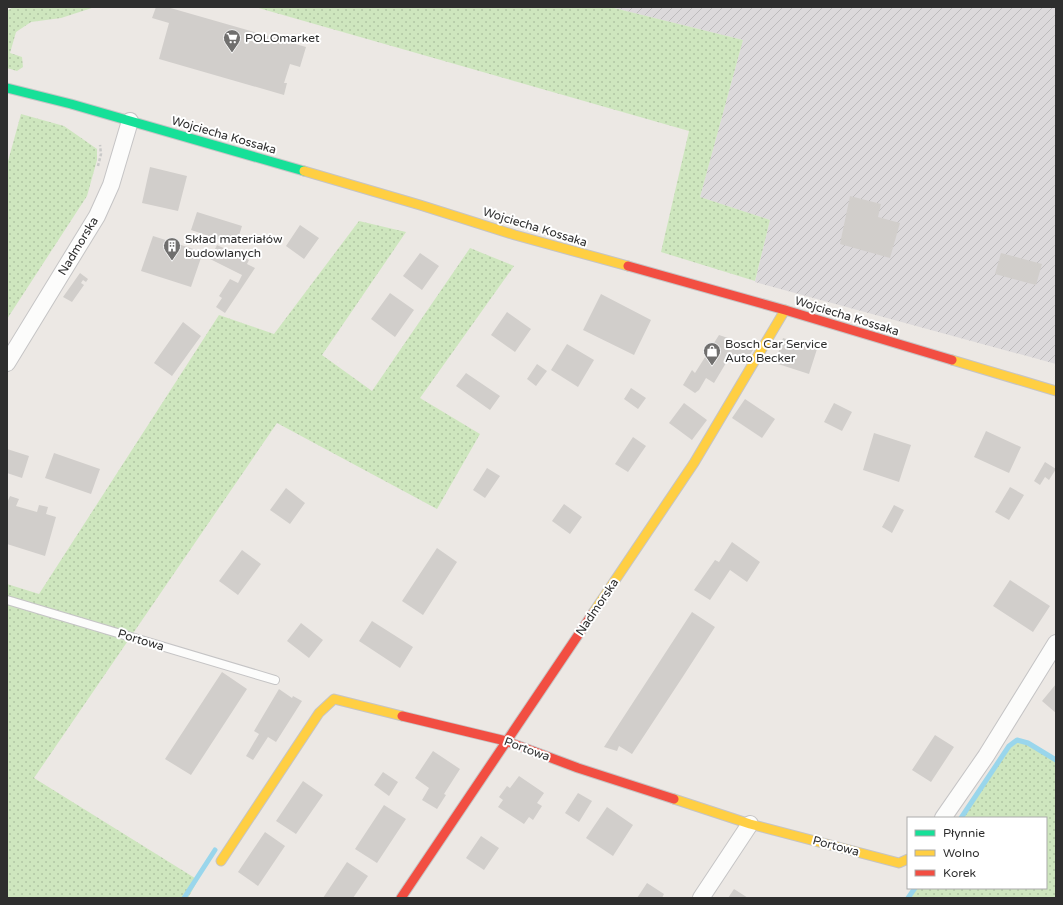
<svg xmlns="http://www.w3.org/2000/svg" width="1063" height="905" font-family="'Varela Round',sans-serif">
  <defs>
    <pattern id="industrial-furrows" width="10" height="10" patternUnits="userSpaceOnUse"><rect width="10" height="10" fill="#dcd9db"/><path d="M-1 1l2-2M0 10L10 0M9 11l2-2" fill="none" stroke="#bdbbbc"/></pattern>
    <pattern id="grass-dots" width="8" height="8" patternUnits="userSpaceOnUse"><rect width="8" height="8" fill="#cee6be"/><path d="M2 2h.1M6 6h.1" fill="none" stroke="#b1c6a4" stroke-width="1.8" stroke-linecap="round"/></pattern>
  </defs>
  <rect width="100%" height="100%" fill="#ece8e4"/>
  <path fill="url(#industrial-furrows)" d="M 610,7 L 1056,7 L 1056,364 L 755,282 L 770,220 L 700,197 L 743,40 Z"/>
  <path fill="url(#grass-dots)" d="M 13,7 L 95,7 L 61,18 L 31,22 L 16,32 L 10,53 L 22,57 L 23,67 L 17,71 L 7,68 L 7,11 Z
    M 255,7 L 610,7 L 743,40 L 700,197 L 770,220 L 755,281 L 661,252 L 689,131 Z
    M 21,114 L 64,126 L 97,149 L 97,160 L 87,196 L 7,319 L 7,165 Z
    M 359,221 L 406,232 L 322,355 L 372,391 L 470,248 L 514,266 L 420,398 L 480,434 L 437,509 L 277,423 L 34,778 L 198,880 L 188,898 L 7,898 L 7,584 L 39,594 L 219,315 L 274,334 Z
    M 1017,740 L 1028,743 L 1056,760 L 1056,898 L 908,898 L 915,888 L 1046,888 L 1046,818 L 961,818 L 1009,746 Z"/>
  <g fill="none" stroke-linecap="round" stroke-linejoin="round">
    <path stroke="#99d6ec" stroke-width="5" d="M 961,818 L 1009,746 L 1017,740 L 1028,743 L 1056,760
      M 184,898 L 215,850
      M 908,898 L 915,888"/>
  </g>
  <path fill="#d1cecb" d="M 156,7 L 167,7 L 306,47 L 300,67 L 290,64 L 284,83 L 287,83 L 284,95 L 159,59 L 169,23 L 152,18 Z
    M 150,167 L 187,176 L 178,211 L 142,203 Z
    M 850,196 L 881,204 L 878,217 L 900,223 L 890,258 L 840,244 Z
    M 197,212 L 242,226 L 236,245 L 191,230 Z
    M 300,225 L 319,238 L 304,259 L 286,246 Z
    M 153,236 L 203,252 L 191,287 L 141,271 Z
    M 217,245 L 249,260 L 247,264 L 255,268 L 225,313 L 216,307 L 222,298 L 219,296 L 230,279 L 238,283 L 242,275 L 210,259 Z
    M 420,253 L 439,266 L 422,290 L 403,276 Z
    M 1001,253 L 1042,264 L 1036,285 L 995,274 Z
    M 80,273 L 88,279 L 86,282 L 83,280 L 81,283 L 84,285 L 72,302 L 63,297 Z
    M 390,293 L 414,310 L 395,337 L 371,319 Z
    M 601,294 L 651,320 L 634,355 L 583,330 Z
    M 507,312 L 531,329 L 515,352 L 491,335 Z
    M 183,322 L 201,336 L 172,376 L 154,363 Z
    M 719,335 L 755,347 L 745,362 L 729,358 L 714,383 L 706,378 L 699,390 L 695,393 L 683,385 L 692,370 L 695,373 Z
    M 783,338 L 817,349 L 809,374 L 775,363 Z
    M 567,344 L 594,360 L 578,387 L 551,370 Z
    M 537,364 L 547,371 L 536,386 L 527,379 Z
    M 466,373 L 500,396 L 490,410 L 456,386 Z
    M 631,388 L 646,398 L 638,409 L 624,399 Z
    M 745,399 L 775,419 L 762,438 L 732,418 Z
    M 684,403 L 707,420 L 692,440 L 669,423 Z
    M 834,403 L 852,412 L 842,431 L 824,422 Z
    M 986,431 L 1021,447 L 1009,473 L 974,457 Z
    M 874,433 L 911,445 L 899,482 L 863,470 Z
    M 633,437 L 646,446 L 628,472 L 615,464 Z
    M 7,449 L 29,456 L 22,478 L 7,473 Z
    M 54,453 L 100,469 L 91,494 L 45,478 Z
    M 1045,462 L 1056,469 L 1049,480 L 1045,477 L 1040,485 L 1034,481 Z
    M 487,468 L 500,476 L 485,498 L 473,490 Z
    M 1010,487 L 1024,495 L 1009,520 L 995,512 Z
    M 286,488 L 305,503 L 290,524 L 270,510 Z
    M 10,496 L 19,499 L 16,506 L 37,512 L 39,505 L 48,507 L 46,514 L 56,517 L 45,556 L 7,544 L 7,503 Z
    M 564,504 L 582,517 L 570,534 L 552,521 Z
    M 894,505 L 904,510 L 892,533 L 882,527 Z
    M 732,542 L 760,562 L 747,582 L 730,570 L 710,600 L 694,590 L 715,560 L 719,562 Z
    M 437,548 L 457,562 L 423,615 L 402,601 Z
    M 242,550 L 261,564 L 238,595 L 219,581 Z
    M 1010,580 L 1050,606 L 1033,632 L 993,606 Z
    M 692,612 L 715,627 L 682,678 L 632,754 L 619,746 L 617,751 L 604,747 Z
    M 372,621 L 413,647 L 400,668 L 359,641 Z
    M 301,623 L 323,640 L 309,658 L 287,641 Z
    M 222,672 L 247,689 L 191,775 L 165,759 Z
    M 1056,684 L 1056,713 L 1042,701 Z
    M 279,689 L 292,698 L 293,696 L 302,701 L 276,742 L 268,737 L 253,760 L 246,756 L 259,734 L 254,731 Z
    M 935,735 L 954,747 L 931,782 L 912,770 Z
    M 433,751 L 460,769 L 444,794 L 446,795 L 437,809 L 422,800 L 429,788 L 415,778 Z
    M 383,772 L 398,782 L 389,796 L 374,785 Z
    M 519,776 L 544,793 L 537,803 L 542,806 L 533,820 L 529,817 L 524,824 L 498,807 L 503,800 L 499,797 L 507,786 L 510,788 Z
    M 303,781 L 323,795 L 296,834 L 276,821 Z
    M 578,793 L 592,801 L 579,822 L 565,813 Z
    M 384,805 L 406,819 L 377,863 L 355,849 Z
    M 607,807 L 633,825 L 613,856 L 586,838 Z
    M 265,832 L 285,846 L 258,886 L 238,872 Z
    M 481,836 L 499,848 L 484,870 L 466,858 Z
    M 347,862 L 368,876 L 353,898 L 323,898 Z
    M 647,883 L 664,894 L 662,898 L 637,898 Z
    M 734,889 L 745,896 L 748,898 L 728,898 Z"/>
  <g fill="none" stroke-linecap="round" stroke-linejoin="round">
    <g stroke="#c5c4c5" stroke-width="10">
      <path id="lane" d="M 7,600 L 275,680"/>
    </g>
    <g stroke="#c5c4c5" stroke-width="18">
      <path id="street" d="M 7,363 L 97,216 L 111,185 L 130,121
        M 943,818 L 986,756 L 1056,643
        M 701,898 L 750,824"/>
    </g>
    <g stroke="#c5c4c5" stroke-width="11">
      <path id="fast" d="M 7,88 L 71,104 L 304,171"/>
    </g>
    <g stroke="#c5c4c5" stroke-width="11">
      <path id="slow" d="M 304,171 L 420,205 L 515,235 L 628,266
        M 952,360 L 1056,391
        M 593,613 L 694,463 L 785,310
        M 674,799 L 750,824 L 899,863 L 908,859
        M 221,861 L 319,713 L 334,699 L 402,716"/>
    </g>
    <g stroke="#c5c4c5" stroke-width="11">
      <path id="jam" d="M 628,266 L 785,310 L 952,360
        M 402,716 L 506,741 L 578,768 L 674,799
        M 401,898 L 593,613"/>
    </g>
    <path stroke="#c9c9c8" stroke-width="2.5" stroke-dasharray="3 2" stroke-linecap="butt" d="M 98,166 L 101,154 L 100,145"/>
    <use href="#lane" stroke="#fcfcfb" stroke-width="8"/>
    <use href="#street" stroke="#fcfcfb" stroke-width="16"/>
    <use href="#fast" stroke="#16e098" stroke-width="9"/>
    <use href="#slow" stroke="#ffcf43" stroke-width="9"/>
    <use href="#jam" stroke="#f24e42" stroke-width="9"/>
  </g>
  <defs>
    <g id="supermarket-pin" transform="scale(0.9)"><path d="M0 17L-7.5 6A9.5 9.5 0 1 1 7.5 6Z" fill="#706f6e" stroke="#fff"/><path d="M-6-5.5h2.5l.6 2H6L4.5 2H-2.5L-4.4-4H-6ZM-1.5 3.2a1.3 1.3 0 1 0 .1 0ZM3 3.2a1.3 1.3 0 1 0 .1 0Z" fill="#fff"/></g>
    <g id="building-pin" transform="scale(0.9)"><path d="M0 17L-7.5 6A9.5 9.5 0 1 1 7.5 6Z" fill="#706f6e" stroke="#fff"/><path d="M-4-6H4V6H1V3H-1V6H-4ZM-2.5-4.3h1.7v1.8h-1.7ZM.8-4.3h1.7v1.8H.8ZM-2.5-1h1.7V.8h-1.7ZM.8-1h1.7V.8H.8Z" fill="#fff"/></g>
    <g id="shop-pin" transform="scale(0.9)"><path d="M0 17L-7.5 6A9.5 9.5 0 1 1 7.5 6Z" fill="#706f6e" stroke="#fff"/><path d="M-5-2.5h2.3a2.7 3.5 0 0 1 5.4 0H5L5.5 6h-11ZM-1.5-2.5h3a1.5 2.3 0 0 0-3 0Z" fill="#fff"/></g>
  </defs>
  <g fill-rule="evenodd">
    <use href="#supermarket-pin" x="232" y="38"/>
    <use href="#building-pin" x="172" y="246"/>
    <use href="#shop-pin" x="712" y="351"/>
  </g>
  <g text-anchor="middle" stroke-width="4" stroke-linejoin="round" paint-order="stroke">
    <g font-size="12" fill="#2e2e2e" stroke="#fff" text-anchor="start">
      <text x="245" y="42">POLOmarket</text>
      <text x="185" y="243">Skład materiałów<tspan x="185" dy="14">budowlanych</tspan></text>
      <text x="725" y="348">Bosch Car Service<tspan x="725" dy="14">Auto Becker</tspan></text>
    </g>
    <g font-size="12" fill="#2e2e2e" stroke="#fff">
      <text transform="translate(224 135) rotate(16)" y="4">Wojciecha Kossaka</text>
      <text transform="translate(535 227) rotate(17)" y="4">Wojciecha Kossaka</text>
      <text transform="translate(78 246) rotate(-59)" y="4">Nadmorska</text>
      <text transform="translate(847 316) rotate(17)" y="4">Wojciecha Kossaka</text>
      <text transform="translate(597 607) rotate(-56)" y="4">Nadmorska</text>
      <text transform="translate(141 640) rotate(17)" y="4">Portowa</text>
      <text transform="translate(527 749) rotate(20)" y="4">Portowa</text>
      <text transform="translate(836 846) rotate(15)" y="4">Portowa</text>
    </g>
  </g>
  <rect width="1063" height="905" fill="none" stroke="#2e2e2e" stroke-width="16"/>
  <rect x="907" y="817" width="140" height="72" fill="#ffffff" stroke="#ababab"/>
  <rect x="915" y="830" width="20" height="6" fill="#16e098" stroke="#ababab"/>
  <text x="943" y="837" font-size="12" fill="#2e2e2e">Płynnie</text>
  <rect x="915" y="850" width="20" height="6" fill="#ffcf43" stroke="#ababab"/>
  <text x="943" y="857" font-size="12" fill="#2e2e2e">Wolno</text>
  <rect x="915" y="870" width="20" height="6" fill="#f24e42" stroke="#ababab"/>
  <text x="943" y="877" font-size="12" fill="#2e2e2e">Korek</text>
</svg>
